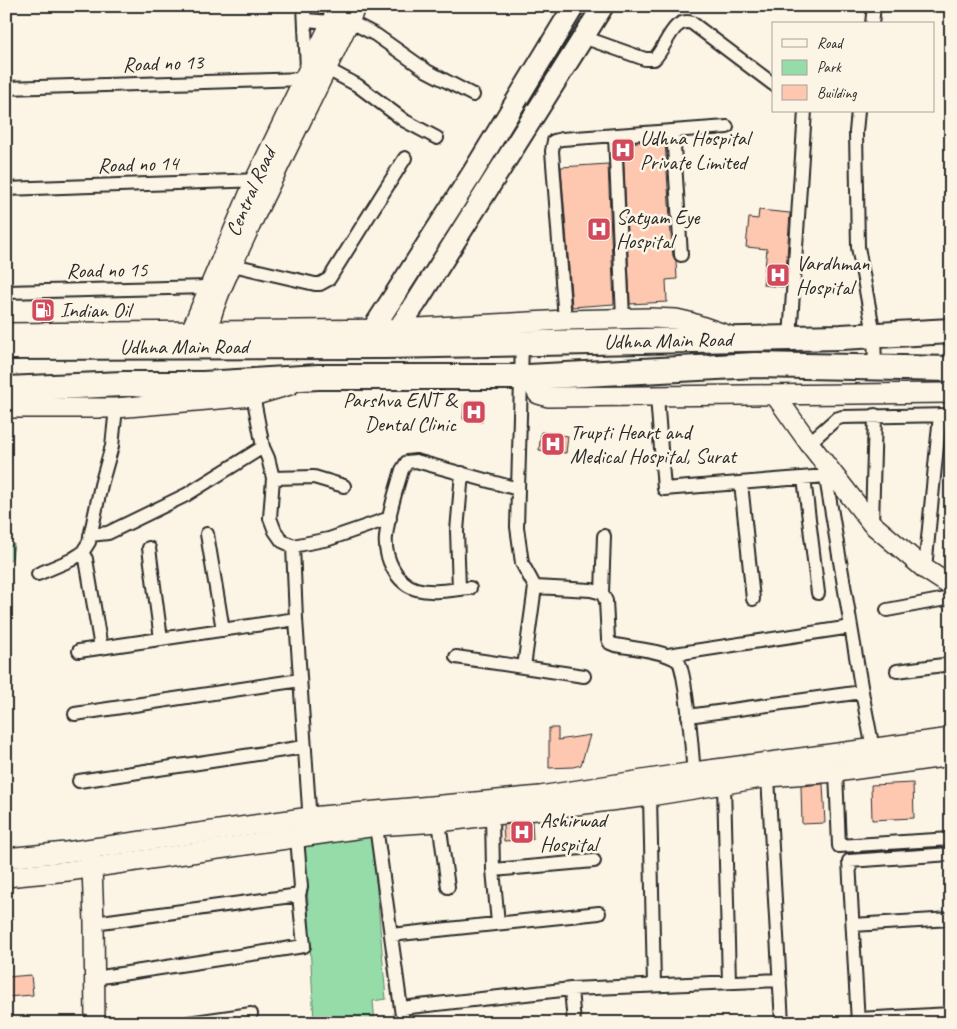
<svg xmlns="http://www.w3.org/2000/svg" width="957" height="1029" font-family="Caveat,sans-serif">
  <rect width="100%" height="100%" fill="#fcf5e5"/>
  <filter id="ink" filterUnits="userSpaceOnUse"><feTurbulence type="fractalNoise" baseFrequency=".02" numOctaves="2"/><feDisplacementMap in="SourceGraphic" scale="10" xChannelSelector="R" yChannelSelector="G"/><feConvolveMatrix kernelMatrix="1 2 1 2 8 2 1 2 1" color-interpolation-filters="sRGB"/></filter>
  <g filter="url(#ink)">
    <path fill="#95dca9" stroke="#60846a" d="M 14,544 L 12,558 L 6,563 L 6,548 Z
      M 372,830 L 386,999 L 373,1001 L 375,1023 L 314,1023 L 305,843 Z"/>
    <path fill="#fdc7b0" stroke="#2b2b2b" d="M 665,140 L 671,235 L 673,256 L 676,261 L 677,279 L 666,280 L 667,302 L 630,304 L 623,143 Z
      M 608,164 L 614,304 L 572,307 L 561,167 Z
      M 759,210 L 790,213 L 785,287 L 763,285 L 767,249 L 746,247 L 749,218 L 758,219 Z
      M 464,404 L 484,406 L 482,422 L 463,419 Z
      M 541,432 L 568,436 L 566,453 L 539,450 Z
      M 549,728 L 558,728 L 558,740 L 590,735 L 581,765 L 573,767 L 549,768 Z
      M 913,783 L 914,818 L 872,820 L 871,785 Z
      M 823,784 L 825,823 L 802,824 L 801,786 Z
      M 532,822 L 533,839 L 504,841 L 503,825 Z
      M 31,975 L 33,995 L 6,997 L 6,977 Z"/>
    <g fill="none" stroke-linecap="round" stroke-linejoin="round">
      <g stroke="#2b2b2b" stroke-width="16">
        <path id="street" d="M 304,6 L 307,69
          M 305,20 L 331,22
          M 349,21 L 376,35 L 427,71 L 473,95
          M 872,24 L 874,6
          M 583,37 L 645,59 L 654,59 C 666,49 672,16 692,23 L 773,84
          M 327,69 L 357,85 L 405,121 L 437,138
          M 6,88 L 305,79 L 308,80
          M 858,111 L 856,132 L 858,247 L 874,334 L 875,367
          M 673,131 L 681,255
          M 615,136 L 623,318
          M 6,189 L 261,180
          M 233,265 L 315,284 L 320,284 L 329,279 L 405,158
          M 6,292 L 208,287
          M 565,320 L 552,151 L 554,141 L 562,139 L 727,127
          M 790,338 L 805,111
          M 522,343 L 517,527 L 522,563 L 535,587 L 524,667
          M 252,390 L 263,447 L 268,458 L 273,478 L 270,518 L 275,531 L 282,541 L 293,546 L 329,539 L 390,518
          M 657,396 L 664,489 L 826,476
          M 809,443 L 836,419 L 842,417 L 951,415
          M 824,466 L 862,692 L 874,754
          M 273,478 L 314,477 L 344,486
          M 804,478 L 818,593
          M 741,483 L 753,599
          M 872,524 L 875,415
          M 207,534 L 223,630
          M 90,535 L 108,533 L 186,495 L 263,447
          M 604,536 L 602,593 L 606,601 L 608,639 L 610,643 L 615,645 C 632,648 666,651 678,661 C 686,668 693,761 694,778
          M 293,546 L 296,619 L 310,823
          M 149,548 L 161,639
          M 82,553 L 86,559 L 101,648
          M 925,569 L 940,415
          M 38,574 L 71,560 L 82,553 L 89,542 L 101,485 L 112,446 L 116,408
          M 535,587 L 591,590 L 602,593
          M 470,588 C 453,589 434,594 416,589 C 396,583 384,557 386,537 C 388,514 396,491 402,470 L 407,462 L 416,461 L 518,489
          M 459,589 L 457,531 L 462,473
          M 887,610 L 951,598
          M 79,651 L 296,619
          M 668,655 L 851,627
          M 456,657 L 584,676
          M 897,671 L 951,664
          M 75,714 L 300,680
          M 688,716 L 862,692
          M 836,772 L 839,846 L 951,839
          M 768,777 L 782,1023
          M 79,781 L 304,747
          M 724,784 L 729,982
          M 650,796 L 654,985
          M 492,815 L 493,870 L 498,923
          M 439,822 L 448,887
          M 376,826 L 403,1023
          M 493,870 L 594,861
          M 94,923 L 299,895
          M 853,925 L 951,919
          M 391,935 L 599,913
          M 95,978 L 304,946 L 299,895 L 301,887 L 297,837
          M 571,989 L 574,1023
          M 401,1008 L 571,989 L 780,980
          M 858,1019 L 951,1014
          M 188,1023 L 251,1014
          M 858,1023 L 849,861 L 951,854"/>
      </g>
      <g stroke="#2b2b2b" stroke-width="22">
        <g id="secondary">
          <path d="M 6,333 L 399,329 L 565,320 L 649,318 L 676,319 L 689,322 L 730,336"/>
          <path id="s1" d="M 187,340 L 255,180 L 339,6"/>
          <path d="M 206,340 C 211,304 232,266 247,233 C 282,157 321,83 356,6"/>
          <path d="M 528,377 L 538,394 L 548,397 L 951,393"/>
          <path d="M 775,395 L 809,443 L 872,524 L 925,569 L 951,586"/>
          <path d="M 6,408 L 116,408 L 253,396 L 290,385"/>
          <path d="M 90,855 L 92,867 L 94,923 L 95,1023"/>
          <path d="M 6,858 L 66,852 L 310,817 L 540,796 L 694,772 L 951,738"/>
          <path d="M 6,877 L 68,871 L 376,826 L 439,822 L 650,796 L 768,777 L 836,772 L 951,756"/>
        </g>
      </g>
      <g stroke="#2b2b2b" stroke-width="24">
        <path id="primary" d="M 362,346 L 472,174 L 574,6
          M 386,346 L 416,303 L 603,6"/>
      </g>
      <g stroke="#2b2b2b" stroke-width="28">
        <g id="highway">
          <path id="s2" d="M 6,347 L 386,346 L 841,337 L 951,331"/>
          <path d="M 6,389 L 123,384 L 203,384 L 318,377 L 528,377 L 755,365 L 951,369"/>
        </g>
      </g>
      <use href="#street" stroke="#fcf5e5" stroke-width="12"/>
      <use href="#secondary" stroke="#fcf5e5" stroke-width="19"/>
      <use href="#primary" stroke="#fcf5e5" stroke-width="20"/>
      <use href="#highway" stroke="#fcf5e5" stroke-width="24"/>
    </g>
  </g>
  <defs>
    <g id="hospital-square" transform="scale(1.25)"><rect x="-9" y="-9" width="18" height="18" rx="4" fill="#d1495b" stroke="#fcf5e5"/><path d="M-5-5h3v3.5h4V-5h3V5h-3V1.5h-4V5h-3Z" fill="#fff"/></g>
    <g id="fuel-square" transform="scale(1.25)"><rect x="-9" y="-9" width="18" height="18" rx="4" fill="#d1495b" stroke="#fcf5e5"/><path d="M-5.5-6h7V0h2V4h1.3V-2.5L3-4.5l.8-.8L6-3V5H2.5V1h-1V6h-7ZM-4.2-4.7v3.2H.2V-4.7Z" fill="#fff"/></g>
  </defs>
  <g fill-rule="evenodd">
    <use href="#hospital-square" x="623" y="150"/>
    <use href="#hospital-square" x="599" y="229"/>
    <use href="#hospital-square" x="778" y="275"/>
    <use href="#fuel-square" x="43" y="310"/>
    <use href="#hospital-square" x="474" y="412"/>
    <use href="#hospital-square" x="553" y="444"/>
    <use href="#hospital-square" x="522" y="832"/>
  </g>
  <g text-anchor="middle" stroke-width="5" stroke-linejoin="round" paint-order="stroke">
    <g font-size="21" fill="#2b2b2b" stroke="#fcf5e5">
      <text transform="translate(163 63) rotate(-2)" y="7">Road no 13</text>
      <text transform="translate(138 164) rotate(-2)" y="7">Road no 14</text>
      <text dy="7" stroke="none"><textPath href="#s1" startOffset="161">Central Road</textPath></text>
      <text transform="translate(107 270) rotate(-1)" y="7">Road no 15</text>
      <text dy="7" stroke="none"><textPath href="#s2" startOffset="662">Udhna Main Road</textPath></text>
      <text dy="7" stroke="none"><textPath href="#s2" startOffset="178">Udhna Main Road</textPath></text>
    </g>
    <g font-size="21" fill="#2b2b2b" stroke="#fcf5e5" text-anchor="start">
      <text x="640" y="145">Udhna Hospital<tspan x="640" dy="24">Private Limited</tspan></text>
      <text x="616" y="224">Satyam Eye<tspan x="616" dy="24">Hospital</tspan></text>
      <text x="796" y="270">Vardhman<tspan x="796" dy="24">Hospital</tspan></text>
      <text x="60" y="317">Indian Oil</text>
      <text x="456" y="407" text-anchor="end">Parshva ENT &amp;<tspan x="456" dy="24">Dental Clinic</tspan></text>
      <text x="570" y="439">Trupti Heart and<tspan x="570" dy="24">Medical Hospital, Surat</tspan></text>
      <text x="540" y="827">Ashirwad<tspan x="540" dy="24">Hospital</tspan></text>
    </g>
  </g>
  <rect width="957" height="1029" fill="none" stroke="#fcf5e5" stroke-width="25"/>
  <rect x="12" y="12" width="932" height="1004" fill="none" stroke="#2b2b2b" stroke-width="2" filter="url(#ink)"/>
  <rect x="772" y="22" width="162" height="90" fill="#fcf5e5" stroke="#a8a49b"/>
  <rect x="782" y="39" width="25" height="8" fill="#fcf5e5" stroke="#a8a49b"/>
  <text x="817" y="48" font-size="15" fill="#2b2b2b">Road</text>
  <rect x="782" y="60" width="25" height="15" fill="#95dca9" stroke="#a8a49b"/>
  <text x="817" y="72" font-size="15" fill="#2b2b2b">Park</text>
  <rect x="782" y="85" width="25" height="15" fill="#fdc7b0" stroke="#a8a49b"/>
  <text x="817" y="98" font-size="15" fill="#2b2b2b">Building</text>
</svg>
